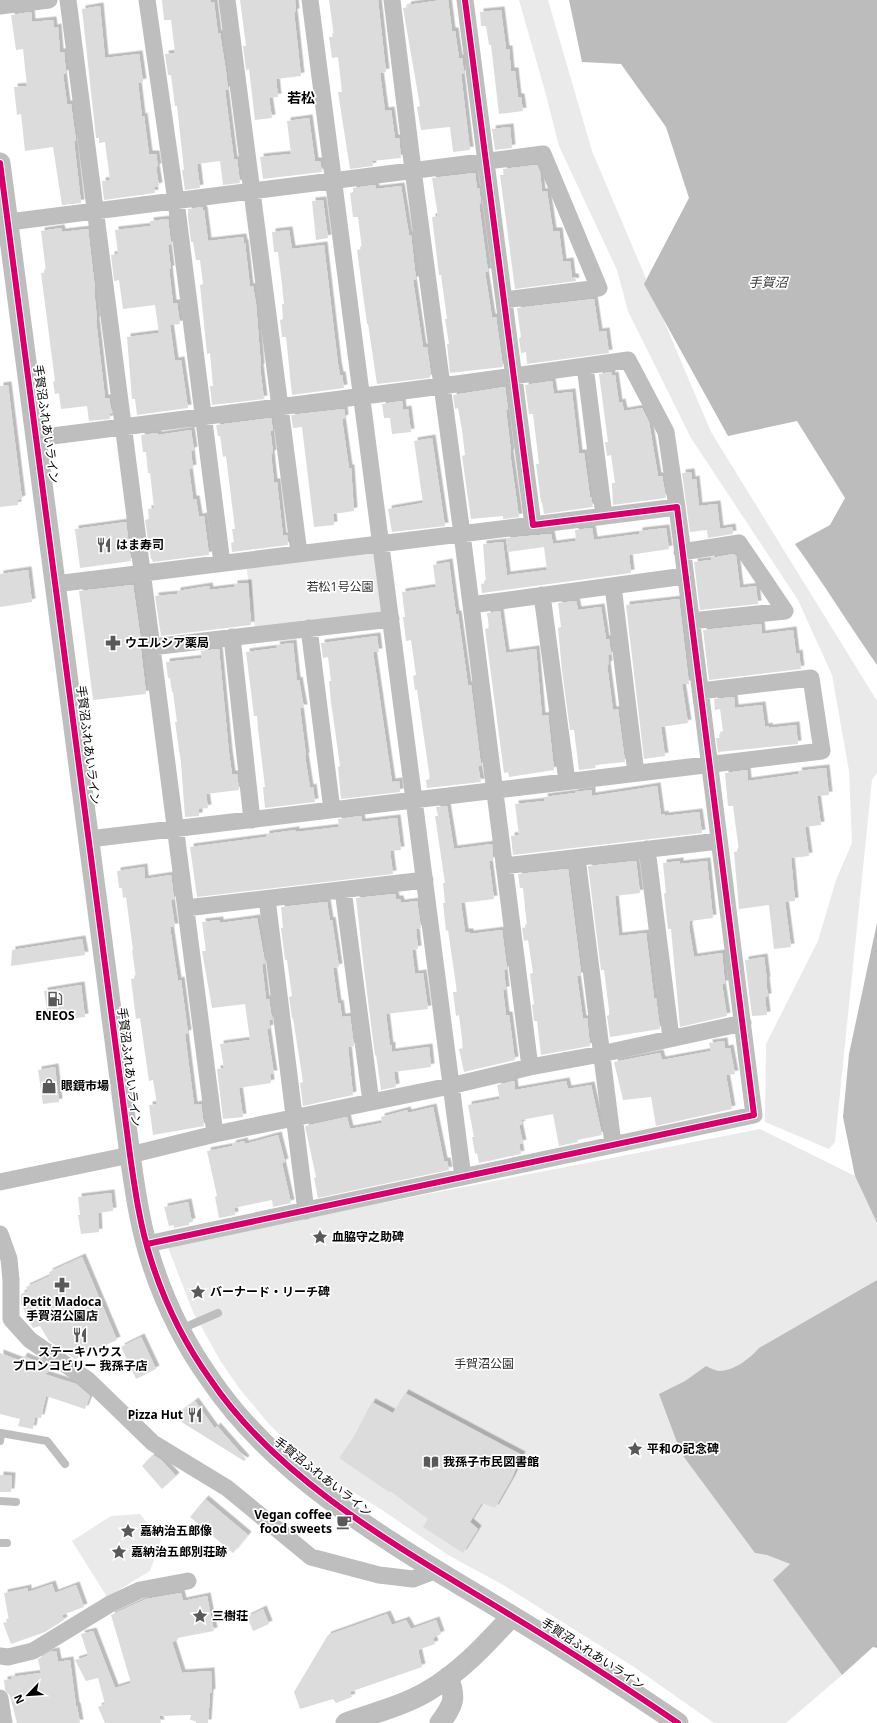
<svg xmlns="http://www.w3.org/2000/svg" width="877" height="1723" font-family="'Noto Sans','Noto Sans JP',sans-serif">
  <defs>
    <filter id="shadow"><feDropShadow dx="3.5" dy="-3.5" stdDeviation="0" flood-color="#0004"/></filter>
  </defs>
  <rect width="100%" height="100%" fill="#fff"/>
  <path fill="#eaeaea" d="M 519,0 L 548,0 L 592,151 L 711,432 L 877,701 L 877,773 L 872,780 L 835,1142 L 829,1149 L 765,1122 L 766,1044 L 818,941 L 836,880 L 852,843 L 849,771 L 832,675 L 798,600 L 691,438 L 628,311 L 617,270 L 559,146 L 545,91 Z
    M 374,548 L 382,610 L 378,617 L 255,628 L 246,565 Z
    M 760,1129 L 855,1176 L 877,1223 L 877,1280 L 759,1348 C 749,1359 734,1371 718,1371 C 715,1370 710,1368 706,1367 L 685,1381 L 755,1553 L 767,1555 L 790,1564 L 774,1580 L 842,1675 L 786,1723 L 714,1723 L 634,1667 L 505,1586 L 448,1555 L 382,1510 L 321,1472 L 296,1451 L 268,1423 L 239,1388 L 221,1362 L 193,1312 L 167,1245 Z
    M 140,1514 L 161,1540 L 150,1571 L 107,1597 L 72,1541 L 111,1516 Z"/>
  <path fill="#bcbcbc" d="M 569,0 L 877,0 L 877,665 C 849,625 824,584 795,544 L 830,525 L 845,498 L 797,421 L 728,436 L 644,284 L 689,198 L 666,127 L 621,64 L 582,62 Z
    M 877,923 L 877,1223 L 855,1176 L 843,1117 L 849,1054 Z
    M 877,1280 L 877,1648 L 873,1647 L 842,1675 L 773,1580 L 790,1564 L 767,1555 L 755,1553 L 681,1453 L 659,1394 L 685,1381 L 706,1366 C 710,1368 715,1370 718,1371 C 734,1371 749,1359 759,1348 Z"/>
  <path fill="#dcdcdc" filter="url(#shadow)" d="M 162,0 L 211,0 L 211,3 L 214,2 L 218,34 L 220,33 L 226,72 L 228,90 L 225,90 L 234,160 L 237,159 L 240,183 L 223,185 L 220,161 L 197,164 L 200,188 L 185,190 L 182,170 L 184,170 L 177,106 L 175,106 L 171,75 L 168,75 L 165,54 L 175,53 L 171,20 L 164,20 Z
    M 240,0 L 295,0 L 296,12 L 294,12 L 301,76 L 276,79 L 278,97 L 269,98 L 272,118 L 255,120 L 249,69 L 246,70 L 243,46 L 246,46 Z
    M 329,0 L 378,0 L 386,72 L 380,73 L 385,111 L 391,110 L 395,138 L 399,138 L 401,158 L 372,161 L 373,166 L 350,169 L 338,92 L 342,92 L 338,57 L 332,58 L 329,37 L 334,37 Z
    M 442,0 L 448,0 L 452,31 L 455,31 L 459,58 L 462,58 L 464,73 L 461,74 L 470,150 L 453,152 L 450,127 L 421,130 L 417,107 L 420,106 L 403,8 L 408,7 L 407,5 Z
    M 100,6 L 105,58 L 139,54 L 143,82 L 138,83 L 142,117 L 144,116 L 149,154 L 156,154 L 158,167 L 156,167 L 159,186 L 154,187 L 155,193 L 104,200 L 102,181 L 110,180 L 105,142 L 99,143 L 99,138 L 96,138 L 82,9 Z
    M 501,10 L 506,49 L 509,49 L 511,71 L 515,71 L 518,97 L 521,97 L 523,111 L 499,114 L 491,45 L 489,45 L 486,26 L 481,26 L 480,12 Z
    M 31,12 L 32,22 L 53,20 L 54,28 L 58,27 L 60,52 L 64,52 L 66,73 L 63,74 L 67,104 L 71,104 L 76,141 L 74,141 L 81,203 L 62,205 L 53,147 L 25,151 L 21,114 L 17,115 L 14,87 L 27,86 L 23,49 L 16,50 L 11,15 Z
    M 309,118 L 315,161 L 320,161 L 322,172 L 263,179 L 260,157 L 291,154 L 287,121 Z
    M 510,127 L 512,148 L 495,150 L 492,129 Z
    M 537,165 L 540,172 L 542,192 L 547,191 L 553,231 L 559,231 L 563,262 L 570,261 L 572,277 L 575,277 L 576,281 L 515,289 L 500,175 L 504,175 L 503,169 Z
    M 475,173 L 477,189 L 479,188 L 481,203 L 479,204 L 488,272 L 485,272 L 492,317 L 496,317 L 503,367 L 450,373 L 447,344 L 449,344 L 445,319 L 447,319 L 441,275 L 439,275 L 432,217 L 438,216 L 432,178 Z
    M 375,185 L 376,189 L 401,186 L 409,235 L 411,235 L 416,280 L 413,280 L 423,347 L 427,347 L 431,375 L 429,378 L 377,384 L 368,324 L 367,324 L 357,250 L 362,249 L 358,217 L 353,217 L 350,193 L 353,192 L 353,188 Z
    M 323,200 L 328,238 L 316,240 L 312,201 Z
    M 203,207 L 203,210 L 204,210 L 208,241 L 243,237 L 244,243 L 245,243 L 250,287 L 253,286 L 256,304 L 261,367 L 260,367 L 264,399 L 212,405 L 210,386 L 213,386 L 210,353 L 207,354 L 200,285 L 203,284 L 200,260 L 196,260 L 193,242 L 191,242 L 188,217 L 188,209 Z
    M 168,219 L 171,245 L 168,245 L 171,269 L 169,269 L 173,303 L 177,303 L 180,324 L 170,325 L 175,361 L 181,360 L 188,408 L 137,415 L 135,399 L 132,399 L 127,337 L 159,333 L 155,305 L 123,309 L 119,280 L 114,281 L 111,255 L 118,254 L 115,230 L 151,226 L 150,221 Z
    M 61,228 L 62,232 L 88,229 L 95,289 L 94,289 L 97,320 L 96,320 L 105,398 L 109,398 L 112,414 L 109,414 L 110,419 L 89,421 L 87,406 L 61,409 L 59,393 L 55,394 L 53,382 L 55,381 L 41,273 L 46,272 L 41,231 Z
    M 289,230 L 292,249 L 324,245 L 335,339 L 338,364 L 340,375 L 342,375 L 344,388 L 292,395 L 286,337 L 282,337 L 280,320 L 283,319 L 282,304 L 284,304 L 282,285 L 278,252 L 274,252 L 272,232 Z
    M 594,299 L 599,332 L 606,331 L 609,353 L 527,364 L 526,352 L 521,353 L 519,338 L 521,337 L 517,308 Z
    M 611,372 L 612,376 L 615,375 L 619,403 L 622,402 L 624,411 L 642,408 L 649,422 L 658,476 L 662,476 L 666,498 L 613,505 L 612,483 L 615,483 L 611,455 L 607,456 L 605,442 L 608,442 L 599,374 Z
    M 552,381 L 554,394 L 572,392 L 579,453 L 584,453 L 590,497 L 591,497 L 593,507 L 544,514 L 542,502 L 541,502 L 536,464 L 539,464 L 533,414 L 529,414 L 525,385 Z
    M 8,385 L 22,499 L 18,500 L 18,505 L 0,507 L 0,386 Z
    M 505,387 L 508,409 L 506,410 L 511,452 L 510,453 L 519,517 L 503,519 L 503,516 L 471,519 L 462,456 L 465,455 L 462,430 L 458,408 L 455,409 L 453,395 Z
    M 402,401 L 403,410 L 408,409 L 411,432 L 392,434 L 390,418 L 384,418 L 382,404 Z
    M 344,409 L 345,418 L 342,419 L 349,468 L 351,468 L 354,511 L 333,514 L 334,525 L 314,527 L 302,427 L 293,428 L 291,415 Z
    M 271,418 L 273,431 L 271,431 L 271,436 L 273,453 L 271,454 L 274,482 L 277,482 L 283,536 L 287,535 L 288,545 L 232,552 L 231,543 L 234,542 L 232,529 L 235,529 L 226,456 L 223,457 L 220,436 L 218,436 L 216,425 Z
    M 191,430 L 194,450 L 191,451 L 193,468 L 189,469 L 193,499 L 196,499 L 199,517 L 204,516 L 209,555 L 153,562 L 152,559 L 151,559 L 145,520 L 149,519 L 148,509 L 154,508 L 150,473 L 148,473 L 146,452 L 143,452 L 141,435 L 158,433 L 158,435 Z
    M 432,438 L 445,526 L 392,532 L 388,509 L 423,503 L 414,441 Z
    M 691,472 L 692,480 L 696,479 L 699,506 L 717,504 L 720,529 L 732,527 L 733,534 L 708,538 L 707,530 L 690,532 L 682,473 Z
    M 126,522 L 131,561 L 80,568 L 75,529 Z
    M 592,528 L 594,540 L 639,534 L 639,531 L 666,528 L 669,549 L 629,555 L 631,573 L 482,593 L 481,584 L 486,583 L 483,544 L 503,542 L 507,575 L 547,570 L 544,547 L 508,552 L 506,538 L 551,534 L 553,544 L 576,541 L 575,530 Z
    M 734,554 L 736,556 L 740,588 L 756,586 L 758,604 L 700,610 L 694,562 L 711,560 L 711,558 Z
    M 449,562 L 456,614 L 458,614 L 468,685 L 471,685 L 481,766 L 478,766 L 481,782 L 427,788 L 426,780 L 430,779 L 417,690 L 415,690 L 413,676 L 416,675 L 411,640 L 406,641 L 403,617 L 405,617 L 402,592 L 436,587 L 433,565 Z
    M 28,570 L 32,602 L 0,607 L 0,574 Z
    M 248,583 L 251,625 L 161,636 L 155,596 L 177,594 L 177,591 L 209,586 L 210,590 L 234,587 L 234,584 Z
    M 133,585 L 141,641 L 140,641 L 146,694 L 93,700 L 79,591 Z
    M 679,599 L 689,684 L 682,684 L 688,723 L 661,727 L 665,756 L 644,759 L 626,605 Z
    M 576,601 L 578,610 L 601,607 L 606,639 L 609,639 L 611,655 L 608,655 L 609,664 L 607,665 L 613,710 L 618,709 L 625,762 L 595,765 L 596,768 L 579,770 L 574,730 L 570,730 L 562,671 L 558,628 L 561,627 L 558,603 Z
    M 500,611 L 506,653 L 536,649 L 542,716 L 548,715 L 554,770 L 509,777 L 508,772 L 504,773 L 485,629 L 489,628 L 487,613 Z
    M 761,624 L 762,634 L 793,630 L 796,654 L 799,653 L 801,669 L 709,680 L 703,630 Z
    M 377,636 L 379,652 L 373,652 L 392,782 L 399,781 L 400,792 L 341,799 L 338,767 L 340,766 L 331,702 L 329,681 L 331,681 L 328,657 L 323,658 L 321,643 Z
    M 293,643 L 297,681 L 299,680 L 304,708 L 300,708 L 306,756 L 305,756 L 310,788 L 313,787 L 315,802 L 265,808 L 263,787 L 265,787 L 258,729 L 257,716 L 254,716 L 246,652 L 277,648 L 276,645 Z
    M 219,649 L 229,753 L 232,774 L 237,774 L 239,790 L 206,794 L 208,808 L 199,809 L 199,816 L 185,817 L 181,763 L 175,722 L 177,722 L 173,692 L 172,692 L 170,678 L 168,678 L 166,662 L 202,658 L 201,651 Z
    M 734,697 L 735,708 L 762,705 L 765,727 L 769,726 L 769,728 L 796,725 L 798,744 L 718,752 L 716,738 L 721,738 L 720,732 L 723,731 L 720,709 L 715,710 L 714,699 Z
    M 826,768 L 829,795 L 817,796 L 821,825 L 805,827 L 809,856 L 791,858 L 795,901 L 785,902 L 791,947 L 774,949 L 769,905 L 739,909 L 734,852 L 739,851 L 733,806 L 728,806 L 725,773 L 747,770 L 748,781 L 799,774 L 798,771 Z
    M 657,786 L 661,815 L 665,814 L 665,816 L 699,812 L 702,833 L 513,855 L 511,836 L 519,835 L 515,804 L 545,801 L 544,797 L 575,793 L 575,792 L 592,790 L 592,796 Z
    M 447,806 L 454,849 L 492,844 L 493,860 L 489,861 L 494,899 L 461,903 L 465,932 L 470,932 L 470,934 L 502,930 L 507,969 L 504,970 L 506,990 L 503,990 L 506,1015 L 509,1015 L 515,1060 L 464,1072 L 459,1049 L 463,1048 L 459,1015 L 456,1016 L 453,992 L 457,992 L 448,930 L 446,931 L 443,903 L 445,903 L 443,883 L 445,883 L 435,816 L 438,816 L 436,807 Z
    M 361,816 L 362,822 L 397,818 L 401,850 L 390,851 L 393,874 L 197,897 L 190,847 L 266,837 L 266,834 L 296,830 L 296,832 L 339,827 L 338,819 Z
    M 636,861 L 640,893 L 615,896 L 619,936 L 646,933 L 654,998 L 656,998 L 660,1029 L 610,1037 L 607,1016 L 609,1015 L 609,1010 L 604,970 L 601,970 L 588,866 Z
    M 680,861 L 680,864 L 707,861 L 713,918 L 690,921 L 689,927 L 694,957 L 722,953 L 725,984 L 722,984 L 727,1016 L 680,1027 L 671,929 L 668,929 L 664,894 L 666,893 L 663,863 Z
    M 144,867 L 145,879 L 171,875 L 174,899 L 171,900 L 175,927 L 170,927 L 178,981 L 181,980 L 188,1033 L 185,1034 L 194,1105 L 201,1104 L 204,1126 L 153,1135 L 149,1105 L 157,1104 L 153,1080 L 149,1081 L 140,1018 L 136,1019 L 131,979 L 136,978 L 132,950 L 133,950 L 126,897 L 123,898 L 122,888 L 119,888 L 117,871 Z
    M 568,869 L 581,973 L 581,976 L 577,976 L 583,1019 L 587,1018 L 590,1046 L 541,1055 L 537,1021 L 534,1021 L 532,1005 L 534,1004 L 530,974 L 533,973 L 528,940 L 524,941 L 522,928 L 527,927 L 523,888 L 520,888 L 518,874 Z
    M 395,894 L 396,899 L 400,899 L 401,903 L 417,901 L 421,928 L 416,929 L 418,949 L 412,950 L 415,974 L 423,973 L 428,1009 L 386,1014 L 390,1046 L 392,1045 L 392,1052 L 429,1047 L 431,1067 L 394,1072 L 396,1087 L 381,1090 L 376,1055 L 375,1056 L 364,969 L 356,898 Z
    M 327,902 L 330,921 L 332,920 L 339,967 L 333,968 L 338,1004 L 340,1003 L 342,1017 L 350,1016 L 354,1046 L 348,1047 L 353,1095 L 303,1106 L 300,1083 L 303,1082 L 293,1018 L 292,1018 L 289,997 L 292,996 L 287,960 L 285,960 L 281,928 L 283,928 L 281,907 Z
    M 257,918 L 265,963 L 262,964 L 266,999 L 269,999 L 272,1020 L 269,1020 L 270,1028 L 267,1029 L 274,1074 L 270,1074 L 271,1083 L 239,1088 L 243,1117 L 223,1119 L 217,1069 L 224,1068 L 220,1044 L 250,1040 L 245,1004 L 212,1008 L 202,951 L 206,951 L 202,922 L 220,920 L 220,923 Z
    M 82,939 L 85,955 L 11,966 L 12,950 Z
    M 764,957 L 767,980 L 766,980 L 768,997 L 765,997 L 767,1015 L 752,1016 L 745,960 Z
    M 81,985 L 85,1017 L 49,1022 L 44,991 Z
    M 724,1041 L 725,1049 L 730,1048 L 735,1074 L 726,1075 L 732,1109 L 656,1126 L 651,1097 L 623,1100 L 614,1062 L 660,1053 L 662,1060 L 711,1051 L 709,1043 Z
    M 55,1067 L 59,1102 L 43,1104 L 38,1070 Z
    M 514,1081 L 515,1090 L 566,1081 L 568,1089 L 591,1085 L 602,1135 L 577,1140 L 578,1142 L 559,1146 L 553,1114 L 521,1120 L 522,1124 L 519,1125 L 523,1143 L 519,1144 L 521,1154 L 479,1163 L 477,1153 L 475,1154 L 472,1137 L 474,1137 L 468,1105 L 500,1099 L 497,1085 Z
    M 433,1107 L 444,1161 L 447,1161 L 449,1170 L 318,1198 L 314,1178 L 316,1177 L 305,1126 L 347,1117 L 350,1129 L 382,1123 L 381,1117 L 407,1110 L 408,1113 Z
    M 278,1135 L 285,1162 L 282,1163 L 291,1203 L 273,1207 L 272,1200 L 234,1208 L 235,1215 L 219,1218 L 215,1197 L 217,1196 L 207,1151 L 233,1146 L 232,1144 L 244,1141 L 245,1144 Z
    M 111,1193 L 113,1211 L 98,1213 L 99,1232 L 81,1234 L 78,1215 L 80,1215 L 78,1197 Z
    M 188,1202 L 192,1222 L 189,1222 L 189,1225 L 174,1228 L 174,1225 L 169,1226 L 164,1207 Z
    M 82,1257 L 117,1340 L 75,1359 L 49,1341 L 40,1326 L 33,1328 L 21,1304 L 21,1294 L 28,1291 L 26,1287 L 50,1276 L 49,1272 Z
    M 141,1337 L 156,1369 L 136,1379 L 121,1347 Z
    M 0,1353 L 21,1361 L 24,1356 L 53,1369 L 44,1374 L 76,1384 L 90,1396 L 85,1409 L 46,1396 L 41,1418 L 35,1417 L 33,1429 L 18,1426 L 20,1419 L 0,1414 Z
    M 405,1393 L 522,1455 L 512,1478 L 495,1508 L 482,1503 L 470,1522 L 478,1529 L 463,1553 L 423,1527 L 428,1519 L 390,1491 L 389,1492 L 339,1458 L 353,1438 L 372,1402 L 393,1413 Z
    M 195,1401 L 215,1429 L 217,1426 L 246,1459 L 244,1461 L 183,1423 L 177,1415 Z
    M 153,1455 L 161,1460 L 176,1476 L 162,1489 L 142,1466 Z
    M 0,1475 L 12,1476 L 11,1492 L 0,1492 Z
    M 205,1499 L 248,1535 L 233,1553 L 190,1517 Z
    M 52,1584 L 55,1593 L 76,1585 L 84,1607 L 62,1615 L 64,1620 L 45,1632 L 11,1644 L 3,1623 L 9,1621 L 4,1593 L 28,1588 L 28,1592 Z
    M 181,1593 L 183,1601 L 207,1596 L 214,1631 L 177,1638 L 178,1640 L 172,1642 L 182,1673 L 211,1671 L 212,1692 L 210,1693 L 208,1723 L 196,1723 L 196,1721 L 190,1720 L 191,1715 L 159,1716 L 161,1723 L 105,1723 L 98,1707 L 105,1704 L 98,1678 L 86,1681 L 75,1660 L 88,1656 L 81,1634 L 93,1631 L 115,1688 L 131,1683 L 111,1615 L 146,1599 Z
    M 263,1609 L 269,1624 L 253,1631 L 247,1617 Z
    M 387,1614 L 392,1625 L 406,1620 L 411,1629 L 436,1620 L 441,1634 L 433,1638 L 435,1644 L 418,1650 L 422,1667 L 350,1692 L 352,1697 L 336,1703 L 333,1699 L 300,1709 L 294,1692 L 328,1635 Z
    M 56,1651 L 58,1662 L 70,1660 L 76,1706 L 77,1706 L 80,1723 L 17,1723 L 10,1696 L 5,1690 L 4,1680 L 12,1679 L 11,1677 L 41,1673 L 38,1659 L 50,1652 Z"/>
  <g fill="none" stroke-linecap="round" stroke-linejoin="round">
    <path stroke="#bebebe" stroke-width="8" d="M 181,1329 L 218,1313
      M 0,1441 L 1,1433 L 47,1441 L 65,1464
      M 0,1501 L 16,1502
      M 0,1543 L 7,1543"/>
    <path stroke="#bebebe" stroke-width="17" d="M 147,0 L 176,201 L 222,563
      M 227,0 L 299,553
      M 310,0 L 463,1177
      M 0,6 L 49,0
      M 9,222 L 543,154 L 599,288 L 504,300
      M 585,366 L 604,516
      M 37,438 L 442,386 L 628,360 L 666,432 L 677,507
      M 682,552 L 739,543 L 785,611 L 691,621
      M 55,584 L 533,525
      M 613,586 L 636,773
      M 542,595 L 567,781
      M 471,605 L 685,576
      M 309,628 L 332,810
      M 232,637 L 252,820
      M 152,647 L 391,619
      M 89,839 L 822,751 L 811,678 L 700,691
      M 647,849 L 671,1038
      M 577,858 L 613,1144
      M 504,866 L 719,841
      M 343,890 L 371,1102
      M 267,899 L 306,1211
      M 186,908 L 425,880
      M 530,1067 L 601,1054 L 743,1023
      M 215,1134 L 450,1086 L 530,1067 L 462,534 L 413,170 L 392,0
      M 0,1182 L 130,1155 L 215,1134 L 68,0
      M 0,1234 L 9,1259 L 11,1280 L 11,1319 L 30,1340 L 88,1380 L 153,1443 L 227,1488 L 311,1557 L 379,1575 L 413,1579 L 437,1570
      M 147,1244 L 754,1115 L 677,507 L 533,525 L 465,0
      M 0,1656 L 8,1657 L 33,1651 L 110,1604 L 140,1590 L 188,1581
      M 0,1698 L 4,1723"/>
    <path stroke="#bebebe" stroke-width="21" d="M 0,163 L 130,1155 C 135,1190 140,1226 151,1260 C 164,1301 185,1344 210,1379 C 280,1483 402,1549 507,1613 C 565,1648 622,1685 678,1723
      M 346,1723 C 373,1713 403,1706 428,1691 C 461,1672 487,1643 512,1616
      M 440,1723 C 453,1705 457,1699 448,1677"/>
    <g stroke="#fff" stroke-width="8">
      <path id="cycleway" d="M 0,163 L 130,1155 C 135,1190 140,1226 151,1260 C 164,1301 185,1344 210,1379 C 280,1483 402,1549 507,1613 C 565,1648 622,1685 678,1723
        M 147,1244 L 754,1115 L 677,507 L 533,525 L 465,0"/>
    </g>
    <use href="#cycleway" stroke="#d6006c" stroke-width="6"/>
  </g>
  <defs>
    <g id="restaurant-bare" transform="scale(1.2)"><path d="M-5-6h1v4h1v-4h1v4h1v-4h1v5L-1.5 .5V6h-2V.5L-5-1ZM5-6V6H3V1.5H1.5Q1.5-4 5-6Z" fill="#595959" stroke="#fff" stroke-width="2.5" paint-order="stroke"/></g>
    <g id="pharmacy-bare" transform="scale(1.2)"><path d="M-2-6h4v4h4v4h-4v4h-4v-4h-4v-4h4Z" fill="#595959" stroke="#fff" stroke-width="2.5" paint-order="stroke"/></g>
    <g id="fuel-bare" transform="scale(1.2)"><path d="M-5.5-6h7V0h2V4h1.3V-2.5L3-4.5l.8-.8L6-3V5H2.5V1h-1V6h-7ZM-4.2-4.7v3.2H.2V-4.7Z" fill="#595959" stroke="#fff" stroke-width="2.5" paint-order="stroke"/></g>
    <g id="shop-bare" transform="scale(1.2)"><path d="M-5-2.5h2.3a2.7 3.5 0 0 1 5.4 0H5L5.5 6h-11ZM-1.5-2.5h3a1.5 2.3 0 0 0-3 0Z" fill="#595959" stroke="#fff" stroke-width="2.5" paint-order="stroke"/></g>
    <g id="sight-bare" transform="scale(1.2)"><path d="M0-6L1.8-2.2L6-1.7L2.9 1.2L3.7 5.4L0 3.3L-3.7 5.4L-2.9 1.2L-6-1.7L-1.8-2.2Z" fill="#595959" stroke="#fff" stroke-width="2.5" paint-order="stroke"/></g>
    <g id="library-bare" transform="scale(1.2)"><path d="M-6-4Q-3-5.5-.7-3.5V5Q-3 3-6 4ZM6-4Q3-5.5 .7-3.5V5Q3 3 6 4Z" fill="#595959" stroke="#fff" stroke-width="2.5" paint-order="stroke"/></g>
    <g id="cafe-bare" transform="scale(1.2)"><path d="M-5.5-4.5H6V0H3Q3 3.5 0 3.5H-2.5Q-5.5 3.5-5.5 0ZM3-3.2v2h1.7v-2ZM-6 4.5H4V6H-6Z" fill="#595959" stroke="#fff" stroke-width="2.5" paint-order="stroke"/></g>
  </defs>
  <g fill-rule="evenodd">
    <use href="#restaurant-bare" x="104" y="545"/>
    <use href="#pharmacy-bare" x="113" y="643"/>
    <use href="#fuel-bare" x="55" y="999"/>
    <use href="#shop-bare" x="49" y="1086"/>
    <use href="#sight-bare" x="320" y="1237"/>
    <use href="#pharmacy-bare" x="62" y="1285"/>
    <use href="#sight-bare" x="198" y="1292"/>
    <use href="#restaurant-bare" x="80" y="1335"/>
    <use href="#restaurant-bare" x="195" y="1415"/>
    <use href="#sight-bare" x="635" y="1449"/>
    <use href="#library-bare" x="431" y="1462"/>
    <use href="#cafe-bare" x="344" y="1522"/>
    <use href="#sight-bare" x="128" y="1531"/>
    <use href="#sight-bare" x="119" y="1552"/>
    <use href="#sight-bare" x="200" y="1616"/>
  </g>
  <g text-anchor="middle" stroke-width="3.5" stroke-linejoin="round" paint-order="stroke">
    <g font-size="12" fill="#000" stroke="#fff">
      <text transform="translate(46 424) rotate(82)" y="4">手賀沼ふれあいライン</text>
      <text transform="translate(88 745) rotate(83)" y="4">手賀沼ふれあいライン</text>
      <text transform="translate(129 1067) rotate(83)" y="4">手賀沼ふれあいライン</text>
      <text transform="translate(323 1477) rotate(38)" y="4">手賀沼ふれあいライン</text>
      <text transform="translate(593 1654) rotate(33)" y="4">手賀沼ふれあいライン</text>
    </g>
    <g font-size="12" font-weight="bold" fill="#000" stroke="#fff" text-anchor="start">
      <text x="116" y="549">はま寿司</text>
      <text x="125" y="647">ウエルシア薬局</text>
      <text x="55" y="1020" text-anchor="middle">ENEOS</text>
      <text x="61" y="1090">眼鏡市場</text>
      <text x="332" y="1241">血脇守之助碑</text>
      <text x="210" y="1296">バーナード・リーチ碑</text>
      <text x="62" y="1306" text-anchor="middle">Petit Madoca<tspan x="62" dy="14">手賀沼公園店</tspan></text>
      <text x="80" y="1356" text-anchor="middle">ステーキハウス<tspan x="80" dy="14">ブロンコビリー 我孫子店</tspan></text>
      <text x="183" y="1419" text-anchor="end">Pizza Hut</text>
      <text x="647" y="1453">平和の記念碑</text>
      <text x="443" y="1466">我孫子市民図書館</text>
      <text x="332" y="1519" text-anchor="end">Vegan coffee<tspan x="332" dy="14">food sweets</tspan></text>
      <text x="140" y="1535">嘉納治五郎像</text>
      <text x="131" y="1556">嘉納治五郎別荘跡</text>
      <text x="212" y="1620">三樹荘</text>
    </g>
    <g font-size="12" fill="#2f2f2f" stroke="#fff">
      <text x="340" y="591">若松1号公園</text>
      <text x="484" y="1368">手賀沼公園</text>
    </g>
    <g font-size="13" font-style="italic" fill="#404040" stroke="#fff">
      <text x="768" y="287">手賀沼</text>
    </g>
    <g font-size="14" font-weight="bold" fill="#000" stroke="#fff">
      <text x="301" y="103">若松</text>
    </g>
  </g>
  <g transform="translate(28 1695) rotate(245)" stroke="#ffffff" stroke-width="3" paint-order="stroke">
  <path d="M0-3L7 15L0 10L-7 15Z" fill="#000000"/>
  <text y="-6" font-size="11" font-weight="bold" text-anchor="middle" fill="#000000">N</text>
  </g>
</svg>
